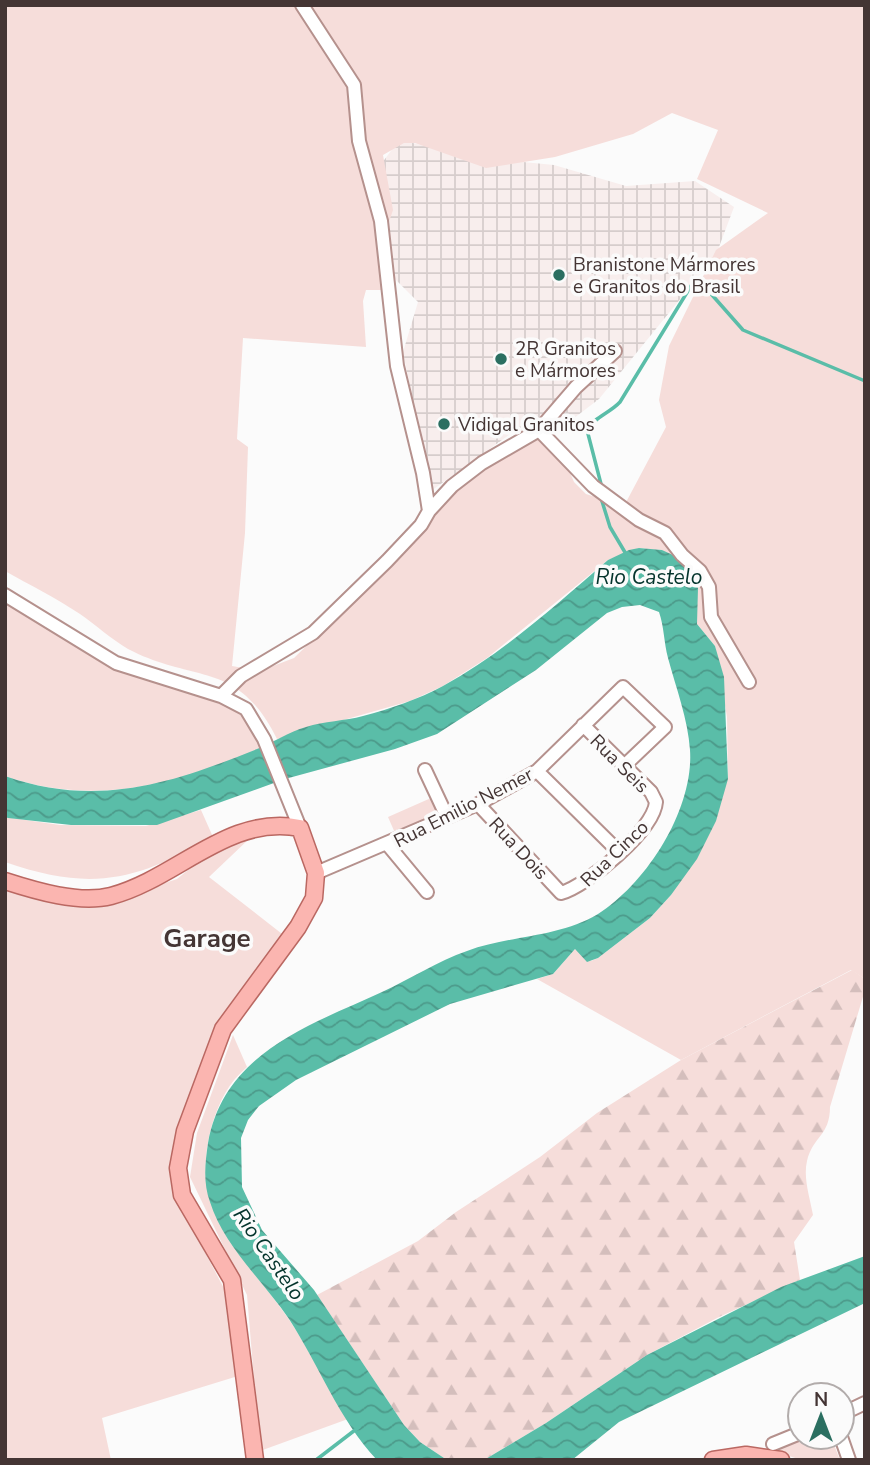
<svg xmlns="http://www.w3.org/2000/svg" width="870" height="1465" font-family="'Nunito Sans',sans-serif">
  <defs>
    <pattern id="industrial-grid" width="8" height="8" patternUnits="userSpaceOnUse" patternTransform="scale(1.75)"><rect width="8" height="8" fill="#f8eeed"/><path d="M0 4h8M4 0v8" fill="none" stroke="#d6cdcc"/></pattern>
    <pattern id="forest-firs" width="22" height="20" patternUnits="userSpaceOnUse" patternTransform="scale(1.75)"><rect width="22" height="20" fill="#f6ddda"/><path d="M5 1l3.5 6h-7zM16 11l3.5 6h-7z" fill="#d4bebc"/></pattern>
    <pattern id="water-waves" width="16" height="10" patternUnits="userSpaceOnUse" patternTransform="scale(1.75)"><rect width="16" height="10" fill="#5abda8"/><path d="M0 5q4-4 8 0t8 0" fill="none" stroke="#4c9a8a"/></pattern>
  </defs>
  <rect width="100%" height="100%" fill="#fbfbfb"/>
  <path fill="url(#industrial-grid)" d="M 399,140 L 481,158 L 554,165 L 626,186 L 695,181 L 734,207 L 716,255 L 599,399 L 535,448 L 513,432 L 431,491 L 403,352 L 418,302 L 395,279 L 379,167 Z"/>
  <path fill="#f6ddda" fill-rule="evenodd" d="M 5,5 L 865,5 L 865,979 L 851,970 L 681,1060 L 537,979 L 553,974 L 575,949 L 591,961 L 598,958 L 650,918 L 671,895 L 728,779 L 727,717 L 715,646 L 697,624 L 687,568 L 662,550 L 639,548 L 608,560 L 487,658 L 443,686 L 410,701 L 277,739 C 237,659 195,684 128,649 C 111,639 96,625 80,614 C 56,598 30,585 5,571 ZM 672,113 L 718,130 L 697,179 L 768,213 L 716,250 L 669,346 L 659,400 L 666,427 L 624,506 L 586,494 L 574,482 L 550,426 L 455,484 L 368,586 L 294,658 L 260,671 L 232,666 L 245,533 L 248,447 L 237,439 L 243,338 L 366,347 L 363,301 L 366,290 L 394,290 L 385,234 L 393,210 L 383,155 L 404,143 L 415,143 L 486,168 L 555,157 L 633,134 Z
    M 5,591 L 109,658 L 230,703 L 244,715 L 262,747 C 180,785 92,807 5,776 Z
    M 431,798 L 438,813 L 395,833 L 388,817 Z
    M 201,810 L 213,837 C 136,881 91,892 5,862 L 5,817 L 60,825 L 146,826 Z
    M 250,838 L 209,877 L 286,937 L 256,971 L 221,1020 L 176,1144 L 195,1233 L 230,1300 L 238,1376 L 102,1418 L 111,1460 L 5,1460 L 5,881 L 48,897 L 129,895 L 177,879 L 204,857 L 237,841 Z
    M 233,1035 L 247,1067 C 228,1083 219,1102 212,1125 C 187,1213 243,1253 288,1318 C 310,1350 326,1386 348,1419 L 260,1451 L 247,1295 L 190,1177 L 197,1133 Z
    M 808,1437 L 831,1437 L 840,1460 L 802,1460 L 772,1451 Z"/>
  <path fill="url(#forest-firs)" d="M 852,970 L 865,979 L 865,990 L 830,1107 C 830,1136 813,1136 807,1161 C 803,1178 810,1198 813,1215 L 794,1242 L 800,1280 L 719,1317 L 647,1355 L 546,1423 L 484,1460 L 447,1460 L 420,1442 L 404,1425 L 317,1295 L 418,1241 L 456,1212 L 540,1157 L 597,1113 L 681,1060 Z"/>
  <path fill="url(#water-waves)" d="M 639,548 L 662,550 L 675,556 L 687,568 L 698,588 L 697,624 L 715,646 L 724,677 L 728,779 L 716,821 L 697,859 L 671,895 L 650,918 L 598,958 L 587,962 L 575,949 L 553,974 L 450,1004 L 296,1080 L 259,1106 L 248,1120 L 241,1138 L 242,1187 L 262,1230 L 314,1290 L 404,1425 L 420,1442 L 447,1460 L 377,1460 C 339,1420 319,1365 289,1319 C 263,1281 224,1246 210,1202 C 203,1183 205,1163 208,1143 C 224,1053 308,1026 382,992 C 410,979 438,961 467,951 C 510,935 558,938 598,914 C 647,883 694,809 690,750 C 688,719 676,688 668,658 C 664,643 664,626 659,612 L 640,605 L 622,607 L 607,613 L 536,670 L 437,734 L 395,749 L 285,779 L 157,825 L 71,825 L 8,818 L 5,817 L 5,776 C 96,808 171,784 257,749 C 274,742 289,732 306,727 C 324,721 345,721 363,716 C 390,709 419,699 443,686 C 503,653 556,605 608,560 L 629,550 Z
    M 865,1256 L 865,1303 L 619,1422 L 572,1460 L 484,1460 L 546,1423 L 647,1355 L 781,1287 Z"/>
  <g fill="none" stroke-linecap="round" stroke-linejoin="round">
    <path stroke="#5abda8" stroke-width="3.5" d="M 601,484 L 587,430 C 594,417 610,413 620,402 L 694,281 L 705,287 L 743,330 L 865,381
      M 601,498 L 610,527 L 626,554
      M 316,1460 L 359,1427"/>
    <g stroke="#b5918d" stroke-width="16">
      <path id="minor" d="M 539,430 L 593,486 L 639,520 L 665,533 L 682,555 L 700,571 L 709,587 L 711,617 L 749,682
        M 429,511 L 452,486 L 482,463 L 539,430 L 576,387 L 615,351
        M 5,595 L 116,663 L 221,696 L 246,709 L 264,739 L 300,828
        M 221,696 L 241,676 L 313,633 L 387,561 L 421,525 L 429,511 L 423,473 L 397,366 L 381,221 L 359,141 L 354,85 L 302,5
        M 425,770 L 447,817
        M 537,771 L 619,852
        M 478,804 L 561,893 C 587,886 654,830 656,802 L 651,792 L 583,725
        M 388,845 L 427,892
        M 316,873 L 478,804 L 537,771 L 623,687 L 665,727 L 625,765
        M 842,1414 L 865,1403
        M 841,1437 L 849,1460
        M 773,1444 L 800,1433"/>
    </g>
    <g stroke="#ba6862" stroke-width="19">
      <path id="major" d="M 5,881 C 36,891 79,904 111,896 C 178,878 228,814 300,828 L 316,873 L 314,898 L 298,927 L 223,1029 L 185,1131 L 178,1168 L 182,1195 L 232,1280 L 255,1460
        M 713,1460 L 746,1455 L 781,1460"/>
    </g>
    <use href="#minor" stroke="#fff" stroke-width="12"/>
    <use href="#major" stroke="#fbb5b0" stroke-width="16"/>
  </g>
  <g fill="#2b6f61" stroke="#fbfbfb" stroke-width="2.5">
    <circle cx="559" cy="275" r="7"/>
    <circle cx="501" cy="359" r="7"/>
    <circle cx="444" cy="424" r="7"/>
  </g>
  <g text-anchor="middle" stroke-width="7" stroke-linejoin="round" paint-order="stroke">
    <g font-size="19" fill="#443534" stroke="#fbfbfb" text-anchor="start">
      <text x="573" y="271">Branistone Mármores<tspan x="573" dy="22">e Granitos do Brasil</tspan></text>
      <text x="515" y="355">2R Granitos<tspan x="515" dy="22">e Mármores</tspan></text>
      <text x="458" y="431">Vidigal Granitos</text>
    </g>
    <g font-size="19" fill="#443534" stroke="#fbfbfb">
      <text transform="translate(620 763) rotate(45)" y="7">Rua Seis</text>
      <text transform="translate(463 807) rotate(-27)" y="7">Rua Emilio Nemer</text>
      <text transform="translate(519 848) rotate(47)" y="7">Rua Dois</text>
      <text transform="translate(614 853) rotate(-44)" y="7">Rua Cinco</text>
    </g>
    <g font-size="21" font-style="italic" fill="#04342c" stroke="#fbfbfb">
      <text x="649" y="584">Rio Castelo</text>
      <text transform="translate(269 1254) rotate(55)" y="7">Rio Castelo</text>
    </g>
    <g font-size="26" font-weight="bold" fill="#443534" stroke="#fbfbfb">
      <text x="207" y="947">Garage</text>
    </g>
  </g>
  <rect width="870" height="1465" fill="none" stroke="#443534" stroke-width="14"/>
  <g transform="translate(821 1416)"><circle r="33" fill="#fbfbfb" stroke="#b2acab" stroke-width="2"/>
  <path d="M0-5L12 26L0 18L-12 26Z" fill="#2b6f61"/>
  <text y="-10" font-size="19" font-weight="bold" text-anchor="middle" fill="#443534">N</text>
  </g>
</svg>
